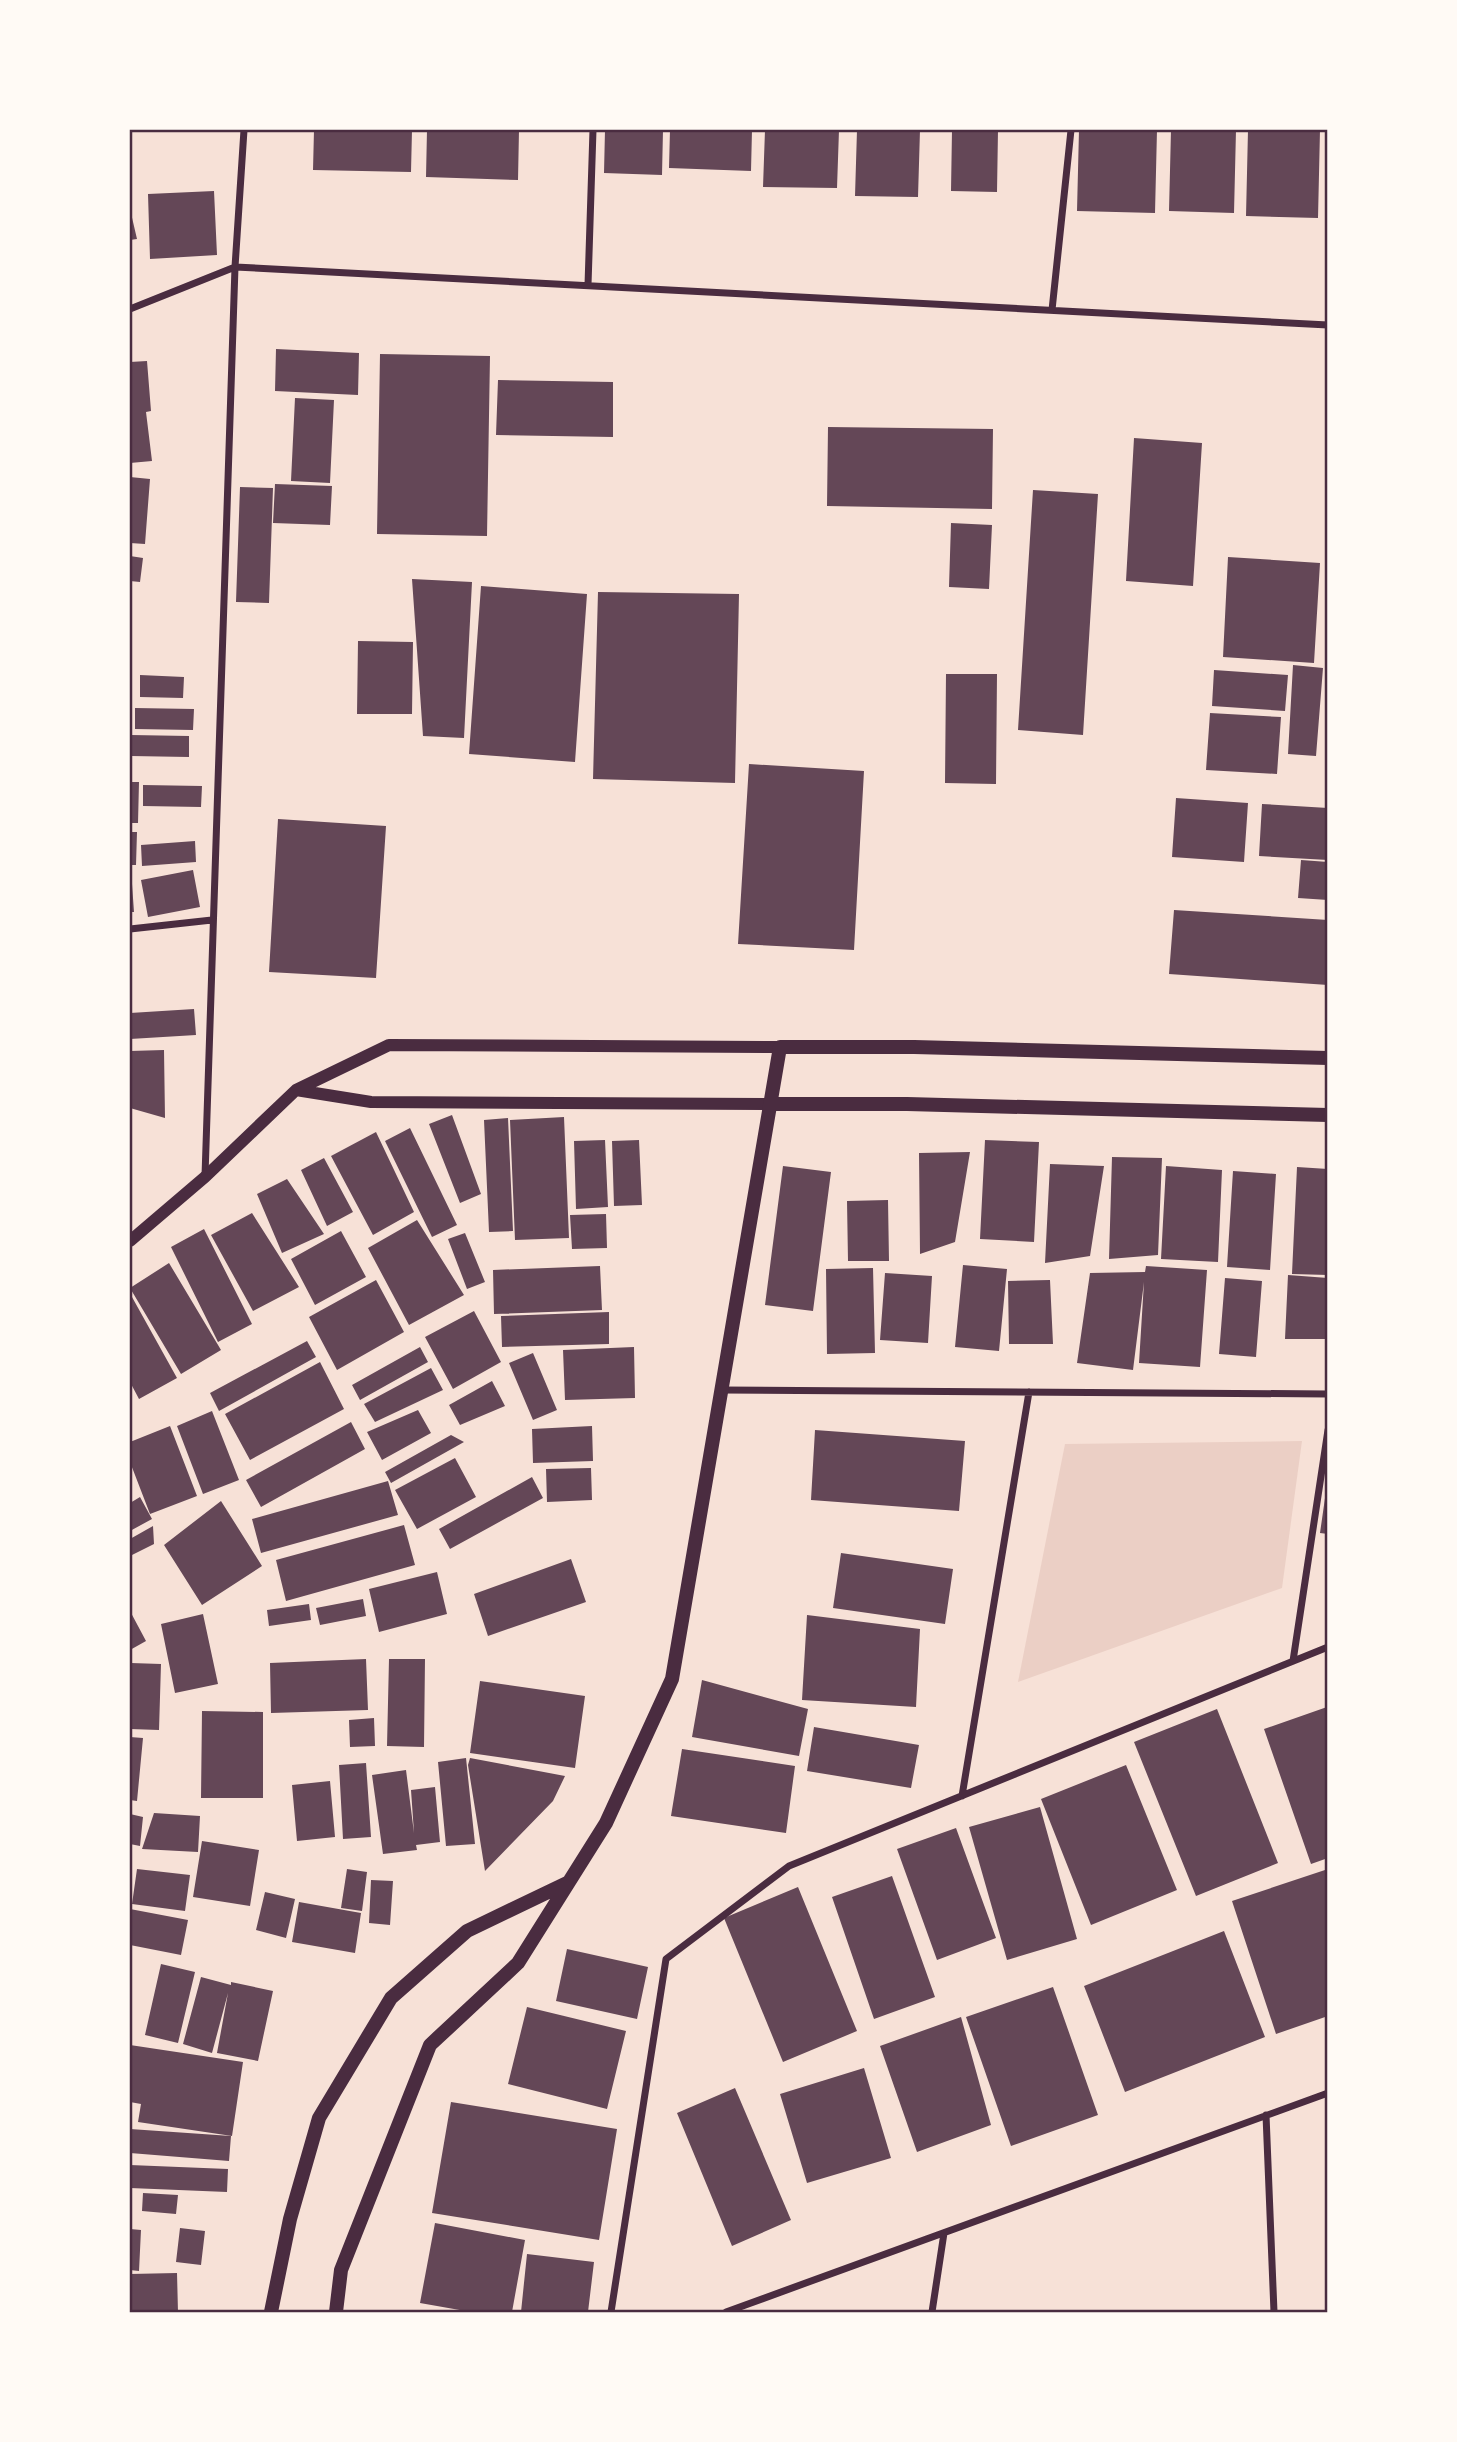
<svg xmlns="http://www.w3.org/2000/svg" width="1457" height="2442" font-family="'Exo 2',sans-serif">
  <rect width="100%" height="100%" fill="#f7e1d7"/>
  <path fill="#ebcfc5" d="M 1302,1441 L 1282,1588 L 1018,1682 L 1065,1444 Z"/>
  <path fill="#644757" d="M 314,130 L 412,130 L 411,172 L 313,170 Z
    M 427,130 L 519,130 L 518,180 L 426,177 Z
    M 605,130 L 663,130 L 662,175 L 604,173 Z
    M 670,130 L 752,130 L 751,171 L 669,168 Z
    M 765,130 L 839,130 L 837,188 L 763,187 Z
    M 857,130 L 920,130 L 918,197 L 855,196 Z
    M 952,130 L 998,130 L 997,192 L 951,191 Z
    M 1079,130 L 1157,130 L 1155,213 L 1077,211 Z
    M 1171,130 L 1236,130 L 1234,213 L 1169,211 Z
    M 1248,130 L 1320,130 L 1318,218 L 1246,216 Z
    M 214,191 L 217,255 L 150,259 L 148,194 Z
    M 130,209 L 137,239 L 130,240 Z
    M 276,349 L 359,353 L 358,395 L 275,391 Z
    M 380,354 L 490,356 L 487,536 L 377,534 Z
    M 147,361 L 151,411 L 146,412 L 152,461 L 130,463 L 130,362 Z
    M 498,380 L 613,382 L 613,437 L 496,435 Z
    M 295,398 L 334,400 L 330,483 L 291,481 Z
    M 828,427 L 993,429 L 992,509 L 827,506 Z
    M 1134,438 L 1202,443 L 1193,586 L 1126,581 Z
    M 130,477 L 150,479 L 145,544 L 130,543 Z
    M 275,484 L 332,486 L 330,525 L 273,523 Z
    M 240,487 L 273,488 L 269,603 L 236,602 Z
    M 1033,490 L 1098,494 L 1083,735 L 1018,730 Z
    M 951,523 L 992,525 L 989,589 L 949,587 Z
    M 130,556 L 143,558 L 140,582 L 130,581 Z
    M 1228,557 L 1320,563 L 1314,663 L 1223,657 Z
    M 412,579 L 472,582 L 464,738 L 423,736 Z
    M 481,586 L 587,594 L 575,762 L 469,754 Z
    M 598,592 L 739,594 L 735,783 L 593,779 Z
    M 358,641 L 413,642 L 412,714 L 357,714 Z
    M 1293,665 L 1323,668 L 1316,756 L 1288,754 Z
    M 1214,670 L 1288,675 L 1285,711 L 1212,706 Z
    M 946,674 L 997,674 L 996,784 L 945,783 Z
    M 140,675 L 184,677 L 183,698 L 140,697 Z
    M 135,708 L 194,709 L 193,730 L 135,729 Z
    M 1210,713 L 1281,717 L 1277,774 L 1206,770 Z
    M 131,735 L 189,736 L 189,757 L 131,756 Z
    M 749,764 L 864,771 L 854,950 L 738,944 Z
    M 130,782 L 139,782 L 138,823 L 130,823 Z
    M 143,785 L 202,786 L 201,807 L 143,806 Z
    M 1176,798 L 1248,803 L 1244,862 L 1172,857 Z
    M 1262,804 L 1328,808 L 1328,860 L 1259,856 Z
    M 278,819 L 386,826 L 376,978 L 269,972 Z
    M 130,832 L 137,832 L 136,865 L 130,865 Z
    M 195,841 L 196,862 L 142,866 L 141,845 Z
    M 1301,860 L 1328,862 L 1328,900 L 1298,898 Z
    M 193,870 L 200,907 L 148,917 L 141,880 Z
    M 132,884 L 134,912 L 130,912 L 130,885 Z
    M 1174,910 L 1328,920 L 1328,985 L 1169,974 Z
    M 194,1009 L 196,1035 L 130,1039 L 130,1013 Z
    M 164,1050 L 165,1118 L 130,1108 L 130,1051 Z
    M 452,1115 L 481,1194 L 460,1203 L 429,1124 Z
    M 564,1117 L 569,1238 L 515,1240 L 510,1120 Z
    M 508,1118 L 513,1231 L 489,1232 L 484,1120 Z
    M 410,1128 L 457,1225 L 432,1237 L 385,1141 Z
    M 376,1132 L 414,1212 L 373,1235 L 331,1156 Z
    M 605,1140 L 608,1207 L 576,1209 L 574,1141 Z
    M 639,1140 L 642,1205 L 614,1206 L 612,1141 Z
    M 985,1140 L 1039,1142 L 1034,1242 L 980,1239 Z
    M 970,1152 L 955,1242 L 920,1254 L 919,1153 Z
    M 1112,1157 L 1162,1158 L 1158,1255 L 1109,1259 Z
    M 324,1158 L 353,1212 L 327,1226 L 301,1170 Z
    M 1050,1164 L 1104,1166 L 1090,1256 L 1045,1263 Z
    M 783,1166 L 831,1172 L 813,1311 L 765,1305 Z
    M 1166,1166 L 1222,1170 L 1218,1262 L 1161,1259 Z
    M 1297,1167 L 1328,1169 L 1328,1275 L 1292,1274 Z
    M 1233,1171 L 1276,1174 L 1270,1270 L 1227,1267 Z
    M 287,1179 L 324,1234 L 282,1253 L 257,1194 Z
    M 888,1200 L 889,1261 L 848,1261 L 847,1201 Z
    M 252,1213 L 299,1287 L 253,1311 L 211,1235 Z
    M 606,1214 L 607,1248 L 572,1249 L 570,1215 Z
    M 417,1220 L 464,1295 L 409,1325 L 368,1248 Z
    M 204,1229 L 252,1324 L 218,1342 L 171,1247 Z
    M 341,1231 L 366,1277 L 315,1305 L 291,1259 Z
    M 465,1233 L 485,1282 L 467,1289 L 448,1239 Z
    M 169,1263 L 221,1350 L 181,1374 L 130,1288 Z
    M 963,1265 L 1007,1269 L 999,1351 L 955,1347 Z
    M 600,1266 L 602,1310 L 494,1314 L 493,1270 Z
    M 1146,1266 L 1207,1270 L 1200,1367 L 1139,1363 L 1144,1282 L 1133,1370 L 1077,1363 L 1090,1273 L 1145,1272 Z
    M 873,1268 L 875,1353 L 827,1354 L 826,1269 Z
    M 885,1273 L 932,1276 L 928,1343 L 880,1340 Z
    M 1288,1275 L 1328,1278 L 1328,1339 L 1285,1339 Z
    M 1225,1278 L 1262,1281 L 1256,1357 L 1219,1354 Z
    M 376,1280 L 404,1332 L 337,1370 L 309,1317 Z
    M 1050,1280 L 1053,1344 L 1009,1344 L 1008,1281 Z
    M 132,1297 L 177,1378 L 139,1399 L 130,1382 L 130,1298 Z
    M 474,1311 L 501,1362 L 453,1389 L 425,1337 Z
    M 609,1312 L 609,1344 L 502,1347 L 501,1316 Z
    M 307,1341 L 316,1357 L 219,1411 L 210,1393 Z
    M 420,1347 L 428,1362 L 360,1400 L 352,1385 Z
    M 634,1347 L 635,1398 L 565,1400 L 563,1350 Z
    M 533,1353 L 557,1410 L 533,1420 L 509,1363 Z
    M 320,1362 L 344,1409 L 250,1460 L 225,1414 Z
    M 431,1368 L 443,1390 L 375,1422 L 364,1404 Z
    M 492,1381 L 505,1406 L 460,1425 L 449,1405 Z
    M 418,1410 L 431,1433 L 382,1460 L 367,1432 Z
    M 212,1411 L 239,1480 L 203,1494 L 177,1426 Z
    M 351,1422 L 365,1449 L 261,1507 L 246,1480 Z
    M 170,1426 L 197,1496 L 150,1514 L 130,1462 L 130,1442 Z
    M 592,1426 L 593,1461 L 533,1463 L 532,1429 Z
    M 815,1430 L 965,1441 L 959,1511 L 811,1500 Z
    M 451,1435 L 464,1442 L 391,1483 L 385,1472 Z
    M 455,1458 L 476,1497 L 417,1529 L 395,1490 Z
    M 591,1468 L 592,1500 L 547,1502 L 546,1469 Z
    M 532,1477 L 543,1498 L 450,1549 L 439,1529 Z
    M 388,1481 L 398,1515 L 261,1553 L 252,1519 Z
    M 1326,1491 L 1328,1491 L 1328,1534 L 1320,1533 Z
    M 140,1497 L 152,1519 L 130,1531 L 130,1503 Z
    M 221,1501 L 262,1566 L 202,1605 L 164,1545 Z
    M 404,1525 L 415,1565 L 286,1601 L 276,1560 Z
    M 153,1526 L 154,1544 L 130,1556 L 130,1539 Z
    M 841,1553 L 953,1569 L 945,1624 L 833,1608 Z
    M 571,1559 L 586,1602 L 488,1636 L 474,1594 Z
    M 437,1572 L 447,1614 L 379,1632 L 369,1589 Z
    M 363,1599 L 366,1616 L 320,1625 L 316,1608 Z
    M 309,1604 L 311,1620 L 269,1626 L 267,1610 Z
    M 130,1611 L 146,1641 L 130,1650 Z
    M 203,1614 L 218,1684 L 175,1693 L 161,1624 Z
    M 807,1615 L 920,1629 L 916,1707 L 802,1700 Z
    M 366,1659 L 368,1710 L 271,1713 L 270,1663 Z
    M 389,1659 L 425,1659 L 424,1747 L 387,1746 Z
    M 131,1663 L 161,1664 L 159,1730 L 130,1729 Z
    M 702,1680 L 808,1709 L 799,1756 L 692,1737 Z
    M 480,1681 L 585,1696 L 575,1768 L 470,1753 Z
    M 1327,1707 L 1328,1858 L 1311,1864 L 1264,1729 Z
    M 1217,1709 L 1278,1863 L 1196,1896 L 1134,1742 Z
    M 202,1711 L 263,1712 L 263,1798 L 201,1798 Z
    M 374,1718 L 375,1746 L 350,1747 L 349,1720 Z
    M 814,1727 L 919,1745 L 911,1788 L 807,1771 Z
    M 130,1737 L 143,1738 L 137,1801 L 130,1800 Z
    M 682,1749 L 795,1766 L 786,1833 L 671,1816 Z
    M 466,1758 L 475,1844 L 446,1846 L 438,1762 Z
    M 470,1758 L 565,1776 L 553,1801 L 485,1871 L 468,1765 Z
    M 366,1763 L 371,1837 L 343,1839 L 339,1765 Z
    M 1126,1765 L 1177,1890 L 1091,1925 L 1041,1799 Z
    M 406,1770 L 414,1833 L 411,1790 L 435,1787 L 440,1842 L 416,1845 L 417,1850 L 383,1854 L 372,1775 Z
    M 330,1781 L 335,1837 L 297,1841 L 292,1785 Z
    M 1040,1807 L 1077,1939 L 1007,1960 L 969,1827 Z
    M 154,1813 L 200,1816 L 198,1852 L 142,1849 Z
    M 130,1814 L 143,1817 L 140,1846 L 130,1844 Z
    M 956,1828 L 996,1938 L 937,1960 L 897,1849 Z
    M 202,1841 L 259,1850 L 250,1906 L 193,1897 Z
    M 137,1869 L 190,1875 L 185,1911 L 132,1904 Z
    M 347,1869 L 367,1872 L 362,1911 L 341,1908 Z
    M 1328,1869 L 1328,2016 L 1276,2034 L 1232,1901 Z
    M 892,1876 L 935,1997 L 874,2019 L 832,1897 Z
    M 371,1880 L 393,1881 L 390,1925 L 369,1923 Z
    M 798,1887 L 857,2031 L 783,2062 L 724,1918 Z
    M 265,1892 L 295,1899 L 286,1938 L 256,1930 Z
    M 299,1902 L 361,1913 L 355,1953 L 292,1942 Z
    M 130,1909 L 188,1920 L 181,1955 L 130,1945 Z
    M 1224,1931 L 1265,2037 L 1125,2092 L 1084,1986 Z
    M 567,1949 L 648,1967 L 637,2019 L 556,2001 Z
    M 161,1964 L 195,1972 L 178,2043 L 145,2035 Z
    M 201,1977 L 231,1985 L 231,1982 L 273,1991 L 258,2061 L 217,2053 L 228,1993 L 212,2053 L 183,2044 Z
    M 1053,1987 L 1098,2115 L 1011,2146 L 966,2017 Z
    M 527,2007 L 626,2031 L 607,2109 L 508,2084 Z
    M 961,2017 L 991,2125 L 917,2152 L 880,2046 Z
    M 130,2045 L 243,2062 L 232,2136 L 138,2122 L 141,2104 L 130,2102 Z
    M 864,2068 L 891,2158 L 807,2183 L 780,2094 Z
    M 735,2088 L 791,2220 L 732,2246 L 677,2113 Z
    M 451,2102 L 617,2129 L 599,2240 L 432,2213 Z
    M 130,2129 L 231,2136 L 229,2161 L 130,2153 Z
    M 130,2165 L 228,2169 L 227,2192 L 130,2188 Z
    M 143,2193 L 178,2195 L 176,2214 L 142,2211 Z
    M 435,2223 L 525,2240 L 512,2312 L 471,2312 L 420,2303 Z
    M 180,2228 L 205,2231 L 201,2265 L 176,2262 Z
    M 130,2229 L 141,2230 L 139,2271 L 130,2270 Z
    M 527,2254 L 594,2262 L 588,2312 L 521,2312 Z
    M 177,2273 L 178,2312 L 130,2312 L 130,2274 Z"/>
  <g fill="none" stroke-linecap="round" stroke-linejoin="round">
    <path stroke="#4a2c40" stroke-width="7" d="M 588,285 L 593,130
      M 130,309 L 235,267 L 1328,325
      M 1052,310 L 1071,130
      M 130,929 L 212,920
      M 205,1176 L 235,267 L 244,130
      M 722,1390 L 1328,1394
      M 1293,1661 L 1328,1430
      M 962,1796 L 1029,1392
      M 1266,2115 L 1274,2312
      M 611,2312 L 666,1959 L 789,1866 L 1328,1647
      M 726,2312 L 1328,2093
      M 932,2312 L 944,2233"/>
    <path stroke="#4a2c40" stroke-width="12" d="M 296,1090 L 371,1102 L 770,1104
      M 130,1241 L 205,1177 L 296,1090 L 389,1045 L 780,1047"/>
    <path stroke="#4a2c40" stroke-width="14" d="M 770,1104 L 907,1104 L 1328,1115
      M 271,2312 L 290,2219 L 319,2118 L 391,1998 L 467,1931 L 569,1882
      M 336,2312 L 341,2270 L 430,2045 L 518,1963 L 606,1823 L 672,1679 L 780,1047 L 914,1047 L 1328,1058"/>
  </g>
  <rect width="1457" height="2442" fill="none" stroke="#fffaf5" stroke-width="262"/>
  <rect x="131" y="131" width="1195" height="2180" fill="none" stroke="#4a2c40" stroke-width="2.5"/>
</svg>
